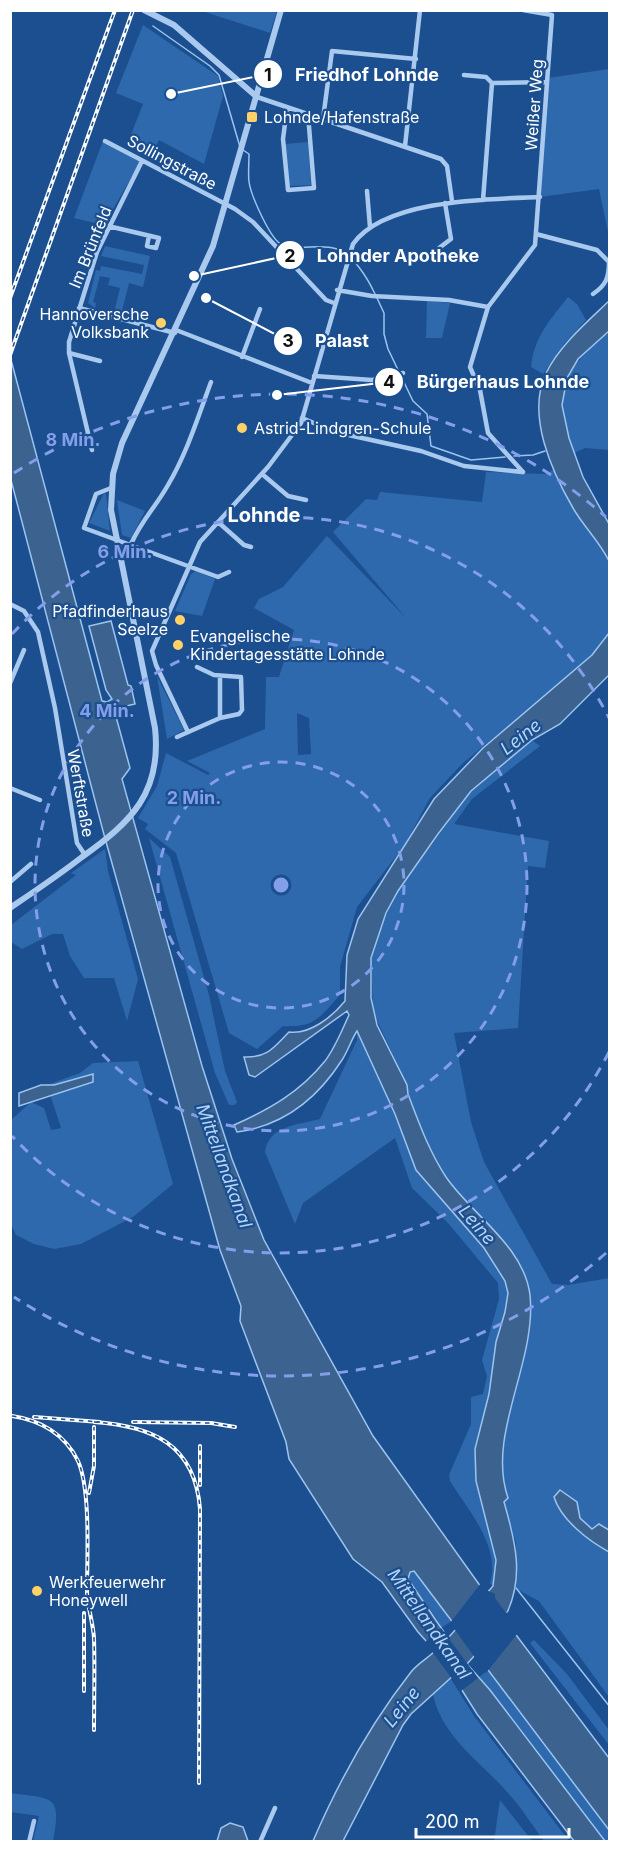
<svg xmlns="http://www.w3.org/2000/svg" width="620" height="1852" font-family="Inter,sans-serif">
  <rect width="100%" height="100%" fill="#1b4f8f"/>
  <path fill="#2e69ad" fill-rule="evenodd" d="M 202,11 L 277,11 L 270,33 Z
    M 143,25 L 218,76 L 223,96 L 204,164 L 159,140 L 152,155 L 128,142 L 143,104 L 116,93 Z
    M 609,69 L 609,237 L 599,189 L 540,197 L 548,78 Z
    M 103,141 L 140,162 L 104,225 L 74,218 Z
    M 308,142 L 311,185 L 289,186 L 285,144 Z
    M 105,246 L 150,256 L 143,287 L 129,283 L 121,315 L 114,313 L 120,288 L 108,285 L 110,278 L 100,276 L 93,302 L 96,303 L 95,308 L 88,303 L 96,270 L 100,271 L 101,266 L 142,274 L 144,265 L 101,256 Z
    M 568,297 L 577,304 L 586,320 L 564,344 L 543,374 L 531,367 C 534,337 550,320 568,297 Z
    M 427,301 L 450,303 L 442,338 L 426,338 Z
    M 609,331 L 609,450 L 585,448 L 574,453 C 551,390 561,373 609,331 Z
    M 555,469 L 575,510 L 603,547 L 609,561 L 609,633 L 592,655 L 462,764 L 430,798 L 404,846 L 357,907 L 340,967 L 340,995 C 320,1017 315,1028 283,1026 L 257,1049 L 229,1033 L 176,853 L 145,829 L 148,824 L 138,818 L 157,786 L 166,753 L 208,775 L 210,773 L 187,761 L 265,729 L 266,677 L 279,677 L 294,630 L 254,608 L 259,599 L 283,587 L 327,536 L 407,619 L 333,532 L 366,499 L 377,500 L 380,492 L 482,502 L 486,472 L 545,474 ZM 297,713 L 309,718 L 311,754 L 298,755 Z
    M 104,493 L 106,494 L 110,531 L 89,523 Z
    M 117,500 L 145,511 L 131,538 L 122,535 Z
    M 196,571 L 215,579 L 202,616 L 175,611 L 191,574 Z
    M 157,676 L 184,730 L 167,739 Z
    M 532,740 L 540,746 L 472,799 L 454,824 L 549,841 L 545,868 L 528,866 L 518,1028 L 454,1033 L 471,1122 L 484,1162 L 552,1284 L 568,1285 L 609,1278 L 609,1697 L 539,1601 L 516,1589 L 516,1543 L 504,1502 L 508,1498 C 486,1433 539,1363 530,1295 C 529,1288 524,1281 521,1274 C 504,1235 469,1212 446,1177 C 429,1151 419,1123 408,1094 L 407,1085 L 373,1012 L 371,958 L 379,930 L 398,891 L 471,791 Z
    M 149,838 L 170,857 L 209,995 L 225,1071 L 237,1102 L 235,1105 L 229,1105 L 215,1073 Z
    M 105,849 L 108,871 L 138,979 L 127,1021 L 114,978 L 84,978 L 70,956 L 63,934 L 52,934 L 22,949 L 11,942 L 11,925 L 76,875 L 71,873 Z
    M 357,1031 L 395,1114 L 416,1170 L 484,1248 L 505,1281 L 508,1293 L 505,1312 L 496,1342 L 489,1394 L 475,1449 L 476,1481 L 496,1560 L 493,1586 L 490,1583 C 501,1547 468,1510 450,1481 L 449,1475 L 471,1424 L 471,1397 L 483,1394 L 487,1376 L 482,1360 L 499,1299 L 498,1283 L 448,1223 L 412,1188 L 395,1138 L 303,1203 L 295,1224 L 265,1152 C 269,1125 298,1125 320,1119 L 357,1040 Z
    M 138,1061 L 173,1184 L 133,1217 L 81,1244 L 54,1249 L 34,1244 L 16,1235 L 11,1224 L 11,1120 L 31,1102 L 44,1108 L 51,1130 L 61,1128 L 47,1085 L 80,1073 L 93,1063 Z
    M 414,1571 L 452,1621 L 441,1628 L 437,1619 L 408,1579 L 410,1572 Z
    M 534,1640 L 567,1674 L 609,1730 L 609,1745 L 530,1643 Z
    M 488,1670 L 609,1830 L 609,1841 L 605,1841 L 490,1690 L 478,1678 Z
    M 451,1679 L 474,1716 L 569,1841 L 544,1841 C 532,1825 522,1808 508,1793 C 480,1761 443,1738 433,1695 Z
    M 10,1793 C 53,1799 62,1794 53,1841 L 33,1841 L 39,1816 L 11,1812 Z
    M 500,1800 L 532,1841 L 494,1841 Z"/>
  <path fill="#3c6290" stroke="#9cc4f0" stroke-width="1.5" fill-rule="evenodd" d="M 609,301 L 609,331 L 578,359 L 567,378 L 562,405 L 569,438 L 583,477 L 609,524 L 609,561 C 600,542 584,527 573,508 C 552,472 526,415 546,373 C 560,345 587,322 609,301 Z
    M 10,356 L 102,701 L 107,702 L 112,699 L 106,690 L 89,626 L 111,621 L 128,685 L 131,686 L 135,704 L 118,708 L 115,713 L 130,768 L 122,779 L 202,1066 L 232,1159 L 264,1240 L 373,1436 L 486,1594 L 493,1586 L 496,1560 L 476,1481 L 475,1449 L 489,1394 L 496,1342 L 505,1312 L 508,1293 L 505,1281 L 484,1248 L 416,1170 L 395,1114 L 357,1031 C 351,1040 348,1051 342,1060 C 317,1099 282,1126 237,1132 L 234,1125 C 270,1109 300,1092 325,1061 C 335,1048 342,1030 349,1015 L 347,1011 L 255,1077 L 249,1075 L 244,1057 C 268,1058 274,1047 289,1032 C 310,1035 333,1016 345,1001 L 347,955 L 358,919 L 434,799 L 483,748 L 592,655 L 609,633 L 609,675 L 560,724 L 532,740 L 471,791 L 438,834 L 398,891 L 386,913 L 371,958 L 371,998 L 377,1025 L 407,1085 L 408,1094 C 419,1123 429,1151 446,1177 C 472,1215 524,1246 530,1295 C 537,1363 486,1434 508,1498 L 504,1502 C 516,1543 525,1580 504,1619 L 609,1758 L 609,1830 L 476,1654 L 467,1664 L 490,1690 L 605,1841 L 574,1841 L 477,1714 L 453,1676 L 411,1714 L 403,1725 L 343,1841 L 313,1841 C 338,1783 371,1723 411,1672 C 417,1664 428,1658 435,1651 L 418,1632 L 382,1582 L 353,1559 L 289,1459 L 286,1442 L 240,1321 L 241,1306 L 220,1250 L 103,831 L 11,480 ZM 414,1571 L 457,1628 L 448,1638 L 408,1579 L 410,1572 Z
    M 93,1074 L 93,1082 L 19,1106 L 19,1093 L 41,1085 L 54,1085 Z
    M 560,1490 L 577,1502 L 580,1518 L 592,1529 L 599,1524 L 609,1530 L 609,1552 C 589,1541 561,1520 554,1497 Z
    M 230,1823 L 243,1827 L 248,1841 L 217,1841 L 221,1828 Z"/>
  <path fill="#1b4f8f" d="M 481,1583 L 486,1590 L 495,1594 L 495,1598 L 506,1613 L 509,1612 L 508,1619 L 518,1633 L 486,1673 L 450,1623 Z
    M 441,1628 L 478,1678 L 461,1691 L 425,1642 Z"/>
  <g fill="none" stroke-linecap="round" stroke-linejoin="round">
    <path stroke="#9cc4f0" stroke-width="1.5" d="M 153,26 L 210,66 L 219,75 L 240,147
      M 243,150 L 249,154 C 249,163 248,174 249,182 C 251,195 271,242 283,245 C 301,251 319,243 337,249 C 353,254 368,279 375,294
      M 377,298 L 384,313 L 384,334 L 388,349 L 413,401 L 427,414 L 431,446 L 471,460 L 505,457
      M 514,456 L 533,455 L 545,451
      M 516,1588 L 610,1707"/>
    <path stroke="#a9c9ee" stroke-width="4.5" d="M 464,75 L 486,77 L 492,83
      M 257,97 L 441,159 L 447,166 L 452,201
      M 287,108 L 283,139 L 288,190 L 314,188 L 308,114
      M 323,119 L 332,51 L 416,59
      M 105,141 L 235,209 L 253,222 L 326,300 L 334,303
      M 405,146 L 420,10
      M 367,191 L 370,227
      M 483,200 L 492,83 L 547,82
      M 108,226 L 159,238 L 156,248 L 147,246 L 149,236
      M 536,234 L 597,250 L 609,262 C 609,278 606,285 593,294
      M 439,248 L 451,239 L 445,203
      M 337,290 L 372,296 L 449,300 L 488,307
      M 79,308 L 175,333
      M 176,330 L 312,383
      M 69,353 L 100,361
      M 242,357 L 260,309
      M 314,376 L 372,380 L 403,373
      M 302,418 L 335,432 L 421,451 L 464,466 L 522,472
      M 92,450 L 69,353 L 69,342 L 97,252 L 142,161
      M 523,472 L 488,433 L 480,390 L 470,367 L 488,307 L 535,245 L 552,15 L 523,10
      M 262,474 L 288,496 L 306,500
      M 111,488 L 96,494 L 84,528 L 218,577 L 229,572
      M 218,522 L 244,545 L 251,547
      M 131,544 C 143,518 155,508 168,485 C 187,453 198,417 211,382
      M 10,604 L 24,611 L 38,632 L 55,708 L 77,843 L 85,855
      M 10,683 L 24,650
      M 220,718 L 220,676
      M 188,732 L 156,665 L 152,651 L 200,542 L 268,467 L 301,423 L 353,244 C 385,199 489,199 540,197
      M 177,737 L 220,718 L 239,714 L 242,710 L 241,677 L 214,675 L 197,667
      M 10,788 L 40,800
      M 10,882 L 31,864
      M 29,1842 L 34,1821
      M 260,1842 L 275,1808"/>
    <path stroke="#a9c9ee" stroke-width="6" d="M 144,10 L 174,25 L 257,97
      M 10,908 C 35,891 59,875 82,857 C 131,822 162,793 155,728 L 111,510 L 113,474 L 122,443 L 213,246 L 281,10"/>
    <g stroke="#fff" stroke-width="4">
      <path id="rail" d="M 10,298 L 115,10
        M 10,355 L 133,10
        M 12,1416 C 40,1420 65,1434 78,1461 C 91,1490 87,1559 87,1593 C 88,1608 93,1623 94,1638 C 95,1669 94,1700 94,1730
        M 34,1417 L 100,1422
        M 94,1422 C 152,1426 195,1444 200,1509 L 199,1783
        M 133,1422 L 211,1423 L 235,1427
        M 200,1446 L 200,1485
        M 89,1493 L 94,1466 L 94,1427
        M 84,1691 L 84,1613"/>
    </g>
    <use href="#rail" stroke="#1b4f8f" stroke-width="1.5" stroke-dasharray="4.5" stroke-linecap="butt"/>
  </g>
  <g fill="none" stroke="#839eea" stroke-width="3" stroke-dasharray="10 8">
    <circle cx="281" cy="885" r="123"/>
    <circle cx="281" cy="885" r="246"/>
    <path d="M609 1052A368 368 0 0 1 12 1136M12 634A368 368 0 0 1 609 718"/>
    <path d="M606 1253A491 491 0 0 1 14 1297M14 473A491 491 0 0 1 606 517"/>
  </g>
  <g fill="#ffd166" stroke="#1b4f8f" stroke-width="2">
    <rect x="246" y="111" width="12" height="12" rx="3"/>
    <circle cx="161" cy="323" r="6"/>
    <circle cx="242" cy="428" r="6"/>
    <circle cx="180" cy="620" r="6"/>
    <circle cx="178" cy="645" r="6"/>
    <circle cx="37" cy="1591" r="6"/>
  </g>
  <g text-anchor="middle" stroke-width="4.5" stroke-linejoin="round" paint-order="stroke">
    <g font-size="16" fill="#fff" stroke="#1b4f8f">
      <text transform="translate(534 105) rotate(-86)" y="6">Weißer Weg</text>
      <text transform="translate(172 162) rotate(28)" y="6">Sollingstraße</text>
      <text transform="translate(90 247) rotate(-68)" y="6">Im Brünfeld</text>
      <text transform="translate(81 793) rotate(80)" y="6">Werftstraße</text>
    </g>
    <g font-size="16" fill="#fff" stroke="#1b4f8f" text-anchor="start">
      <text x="264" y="123">Lohnde/Hafenstraße</text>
      <text x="149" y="320" text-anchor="end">Hannoversche<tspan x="149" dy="18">Volksbank</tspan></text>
      <text x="254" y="434">Astrid-Lindgren-Schule</text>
      <text x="168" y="617" text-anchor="end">Pfadfinderhaus<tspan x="168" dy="18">Seelze</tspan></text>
      <text x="190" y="642">Evangelische<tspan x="190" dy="18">Kindertagesstätte Lohnde</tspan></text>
      <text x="49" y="1588">Werkfeuerwehr<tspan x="49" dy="18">Honeywell</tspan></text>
    </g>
    <g font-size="18" font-style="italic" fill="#b5d3f5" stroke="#1b4f8f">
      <text transform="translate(521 737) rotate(-38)" y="6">Leine</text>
      <text transform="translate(224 1166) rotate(70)" y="6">Mittellandkanal</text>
      <text transform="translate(477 1225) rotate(49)" y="6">Leine</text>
      <text transform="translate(429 1624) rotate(55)" y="6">Mittellandkanal</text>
      <text transform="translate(402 1707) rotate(-51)" y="6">Leine</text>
    </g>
    <g font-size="20" font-weight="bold" fill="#fff" stroke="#1b4f8f">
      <text x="264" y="522">Lohnde</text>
    </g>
  </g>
  <circle cx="281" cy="885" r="9" fill="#839eea" stroke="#1b4f8f" stroke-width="3"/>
  <g font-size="18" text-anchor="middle" font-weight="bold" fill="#839eea" stroke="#1b4f8f" stroke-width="4.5" stroke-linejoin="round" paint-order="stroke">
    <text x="73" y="446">8 Min.</text>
    <text x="125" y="558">6 Min.</text>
    <text x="107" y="717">4 Min.</text>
    <text x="194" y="804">2 Min.</text>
  </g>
  <path fill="none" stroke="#fff" stroke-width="2" d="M171 94L268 74M194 276L290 255M206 298L288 341M277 395L389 382"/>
  <g fill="#fff" stroke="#1b4f8f" stroke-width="2">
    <circle cx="171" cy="94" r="6"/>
    <circle cx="194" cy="276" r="6"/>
    <circle cx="206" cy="298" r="6"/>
    <circle cx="277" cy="395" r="6"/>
    <circle cx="268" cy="74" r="15"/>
    <circle cx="290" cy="255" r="15"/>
    <circle cx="288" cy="341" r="15"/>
    <circle cx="389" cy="382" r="15"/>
  </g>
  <g font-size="18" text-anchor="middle" font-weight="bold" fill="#111">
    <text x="268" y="81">1</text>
    <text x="290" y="262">2</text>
    <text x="288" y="347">3</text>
    <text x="389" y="388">4</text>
  </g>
  <g font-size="18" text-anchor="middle" font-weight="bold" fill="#fff" stroke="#1b4f8f" stroke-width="4.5" stroke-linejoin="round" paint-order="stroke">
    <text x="367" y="81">Friedhof Lohnde</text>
    <text x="398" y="262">Lohnder Apotheke</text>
    <text x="342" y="347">Palast</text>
    <text x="503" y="388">Bürgerhaus Lohnde</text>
  </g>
  <rect width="620" height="1852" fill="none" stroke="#ffffff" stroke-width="24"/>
  <path d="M416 1828v9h153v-9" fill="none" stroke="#ffffff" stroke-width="3"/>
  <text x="425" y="1828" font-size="18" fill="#ffffff" stroke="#1b4f8f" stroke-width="4.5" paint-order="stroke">200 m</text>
</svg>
